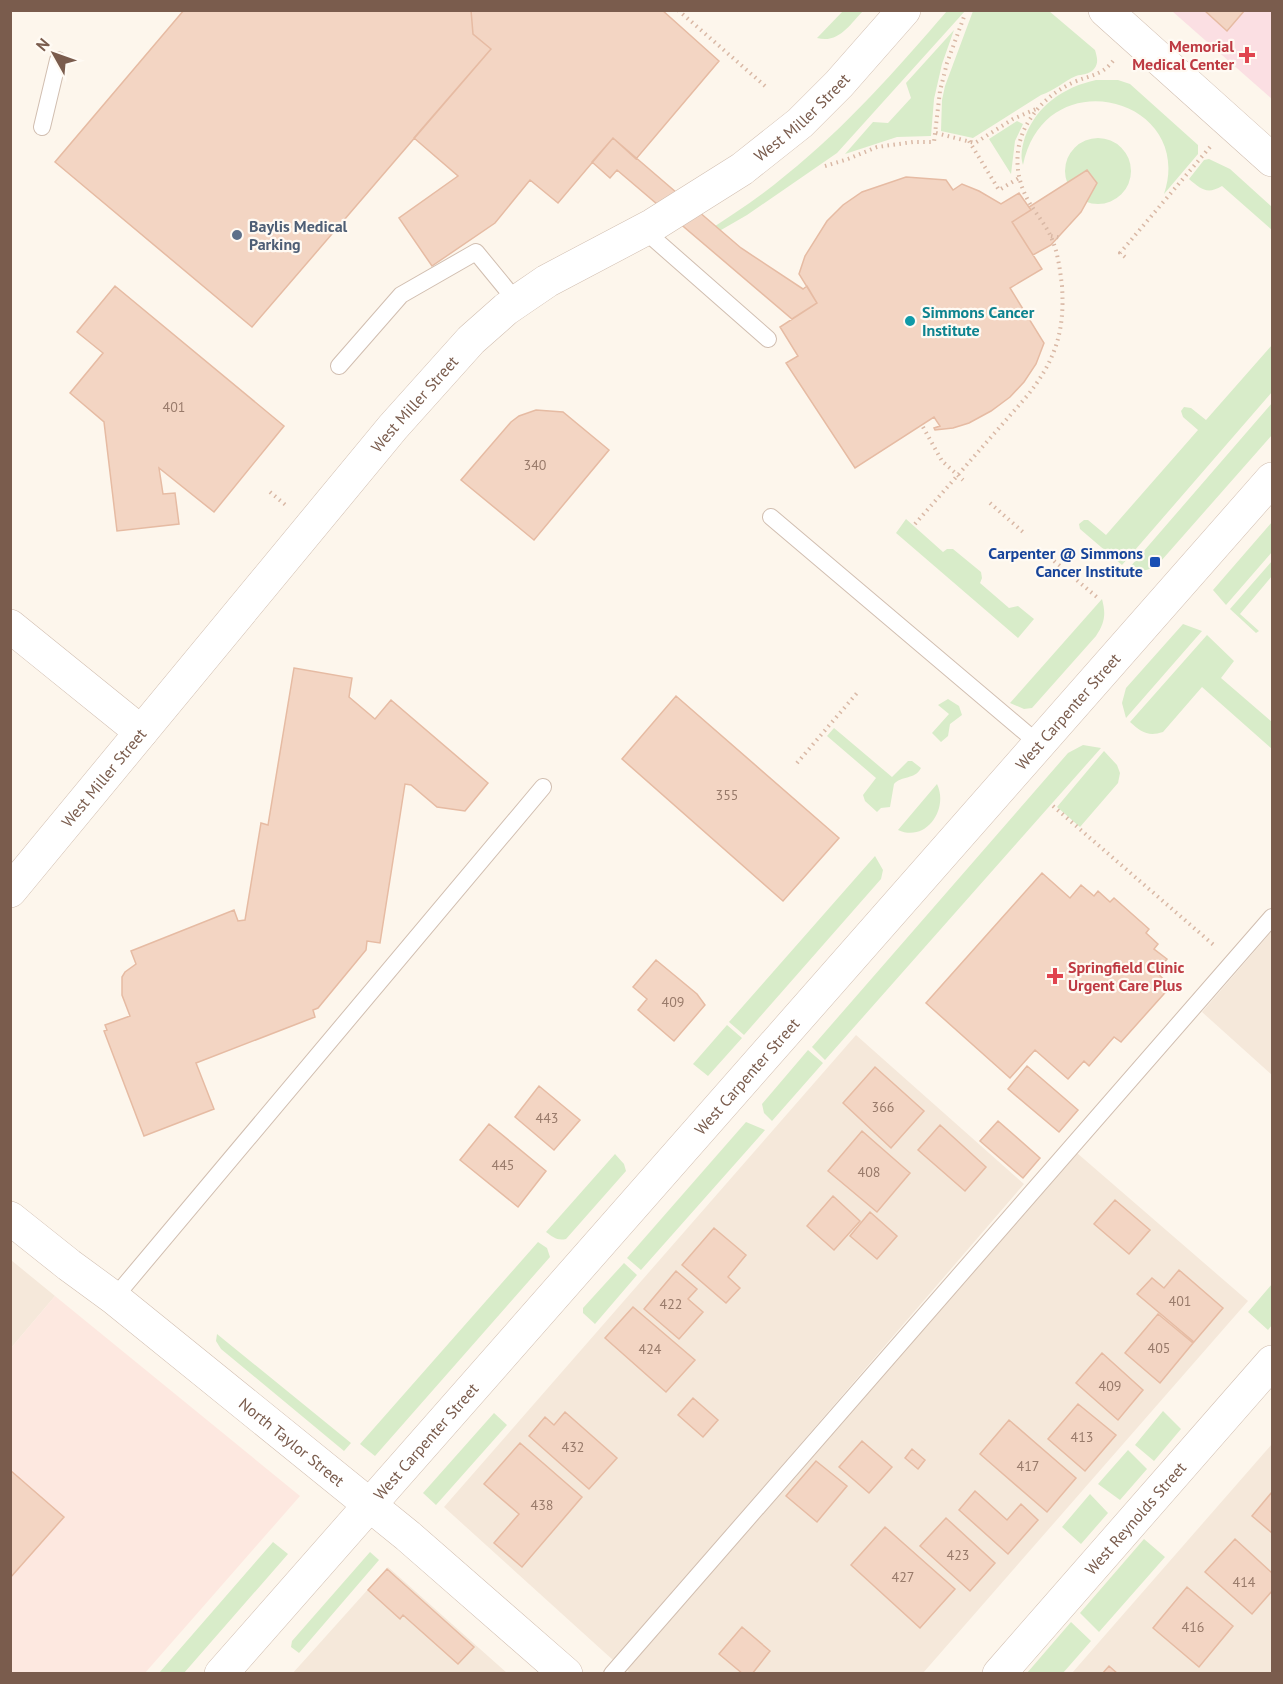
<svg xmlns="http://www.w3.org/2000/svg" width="1283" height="1684" font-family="'PT Sans',sans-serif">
  <rect width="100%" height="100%" fill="#fdf6ec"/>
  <path fill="#f5e8da" d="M 1272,931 L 1272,1075 L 1202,1012 Z
    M 856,1035 L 1024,1184 L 614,1661 L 444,1507 Z
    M 1077,1153 L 1248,1301 L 923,1673 L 631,1674 L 625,1668 Z
    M 11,1260 L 55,1296 L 11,1348 Z
    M 1272,1444 L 1272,1673 L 1072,1673 Z
    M 388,1567 L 507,1673 L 292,1674 Z"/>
  <path fill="#fde8e0" d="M 55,1296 L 300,1496 L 145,1673 L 11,1674 L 11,1348 Z"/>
  <path fill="#fbdfe3" d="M 1172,11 L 1272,11 L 1272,99 Z"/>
  <path fill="#d8ecc9" d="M 843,11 L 863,11 C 850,24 839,44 817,38 Z
    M 947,11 L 965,11 L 837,153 L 747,215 L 702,241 L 703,234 C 732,215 760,197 786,175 C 846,127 897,69 947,11 Z
    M 973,11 L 1049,11 L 1095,50 C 1097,57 1099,63 1094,69 C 1089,75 1082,74 1076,76 C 1064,81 1054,91 1041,95 L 973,138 L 941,131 L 942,100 L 945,86 Z
    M 954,30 L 942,64 L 934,99 L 931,136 L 897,137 L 845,154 L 873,122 L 888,123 L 911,98 L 906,83 Z
    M 1096,80 L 1118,80 L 1130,84 L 1198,145 L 1198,154 L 1164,194 C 1196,98 1045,58 1023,165 C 1020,156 1022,147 1025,137 C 1037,105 1064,87 1096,80 Z
    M 1017,121 L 1023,124 L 1015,141 L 1011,174 L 989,139 Z
    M1065 171a33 33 0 1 1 66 0a33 33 0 1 1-66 0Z
    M 1209,159 L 1230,169 L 1272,207 L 1272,230 L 1222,186 C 1207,195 1201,189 1189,179 L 1204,160 Z
    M 1272,345 L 1272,392 L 1122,565 L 1080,529 L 1079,524 L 1084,520 L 1088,520 L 1106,535 L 1198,430 L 1183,417 L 1181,411 L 1184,407 L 1191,408 L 1206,420 Z
    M 1272,403 L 1272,435 L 1161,561 C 1151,571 1142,573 1130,567 Z
    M 906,519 L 943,552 L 947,549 L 953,549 L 981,572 L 982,578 L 980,583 L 1009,608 L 1018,606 L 1034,619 L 1018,638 L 896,533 Z
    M 1272,522 L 1272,552 L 1226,605 L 1213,590 Z
    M 1272,561 L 1272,576 L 1240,614 L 1259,631 L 1256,633 L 1230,609 Z
    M 1102,599 C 1106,614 1105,623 1096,636 L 1032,708 L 1024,709 L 1010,703 Z
    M 1183,624 L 1202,631 L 1126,718 L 1122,703 L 1126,688 Z
    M 1207,635 L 1234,661 L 1221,678 L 1272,722 L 1272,749 L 1202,687 L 1163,732 C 1148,737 1141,732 1130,722 Z
    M 948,699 L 959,706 L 962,715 L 950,724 L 948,736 L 941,742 L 932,733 L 949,714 L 938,705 Z
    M 834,728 L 892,777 L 908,761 L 912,761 L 921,768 C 915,780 902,775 894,784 L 890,807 L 881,808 L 877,812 L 865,801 L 863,795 L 876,778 L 827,736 Z
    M 1083,745 L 1101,748 L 825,1060 L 812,1047 L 1068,753 Z
    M 1104,751 L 1117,765 L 1120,773 L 1118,783 L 1080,827 L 1057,807 Z
    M 937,784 C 949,809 926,843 898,830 Z
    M 875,856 L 883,870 L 881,879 L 744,1035 L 729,1022 Z
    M 727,1025 L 742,1038 L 708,1076 L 693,1064 Z
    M 808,1050 L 823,1063 L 772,1121 L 764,1113 L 762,1104 Z
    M 746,1122 L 765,1130 L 641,1270 L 627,1258 Z
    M 615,1154 L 624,1164 L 626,1171 L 566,1239 C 557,1241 553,1237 546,1232 Z
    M 538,1242 L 547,1248 L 550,1257 L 375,1456 L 360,1444 Z
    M 624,1263 L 637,1275 L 595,1324 L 583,1313 L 583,1308 Z
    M 1272,1284 L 1272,1325 L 1268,1330 L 1248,1312 Z
    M 217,1334 L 351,1443 L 344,1451 L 221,1349 L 216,1341 Z
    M 1163,1411 L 1181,1429 L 1154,1461 L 1135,1445 Z
    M 494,1413 L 507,1425 L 436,1505 L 423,1493 Z
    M 1128,1450 L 1147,1469 L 1120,1500 L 1098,1484 Z
    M 1090,1494 L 1108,1513 L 1081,1544 L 1062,1527 Z
    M 1144,1539 L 1165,1557 L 1099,1632 L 1080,1613 Z
    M 273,1542 L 288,1554 L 184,1673 L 159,1673 Z
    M 370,1552 L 379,1560 L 299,1653 L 291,1647 L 292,1641 Z
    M 1071,1622 L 1091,1641 L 1063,1673 L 1027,1673 Z"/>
  <path fill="#f3d5c3" stroke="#e6bba3" stroke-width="1.5" d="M 184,10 L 471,10 L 473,34 L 491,49 L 252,327 L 55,162 Z
    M 471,10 L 662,10 L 719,61 L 636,159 L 613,138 L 558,203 L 530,180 L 495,223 L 432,266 L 399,218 L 458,176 L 414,138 L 491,49 L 473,34 Z
    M 1204,10 L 1245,10 L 1227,31 Z
    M 613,138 L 741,248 L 803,289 L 807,286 L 817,303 L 792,319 L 617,170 L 610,178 L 592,162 Z
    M 1087,170 L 1097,183 L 1081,212 L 1051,245 L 1033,255 L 1012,222 L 1031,210 L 1029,207 Z
    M 906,177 L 946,180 L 953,190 L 962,184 L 979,191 L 1001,204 L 1019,193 L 1031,210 L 1012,222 L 1042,269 L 1010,288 L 1044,343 L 1036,364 L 1024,382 L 1010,397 L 991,411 L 969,423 L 953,428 L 935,430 L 934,428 L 940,426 L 934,417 L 855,468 L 786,363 L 798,356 L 780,327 L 817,303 L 799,274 L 805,256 L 827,221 L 843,205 L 862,192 Z
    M 115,286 L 284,426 L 214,512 L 159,468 L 163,494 L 175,493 L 179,524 L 117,531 L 104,422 L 70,393 L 103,353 L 77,332 Z
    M 536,410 L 563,412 L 609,450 L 534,540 L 461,480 L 511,422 L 519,416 Z
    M 294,668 L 352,678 L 349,697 L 375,719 L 391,700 L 488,783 L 465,811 L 437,807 L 411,785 L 405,784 L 380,943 L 367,941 L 366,950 L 318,1008 L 313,1010 L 315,1017 L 196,1063 L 214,1109 L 144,1136 L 104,1031 L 107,1030 L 105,1025 L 130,1016 L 122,995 L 122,977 L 125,972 L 136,964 L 131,951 L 234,910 L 238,921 L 245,920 L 261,823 L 268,825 Z
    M 676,696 L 839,838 L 783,901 L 622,759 Z
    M 1042,873 L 1070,898 L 1081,885 L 1094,896 L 1098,891 L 1110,902 L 1114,898 L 1149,929 L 1146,933 L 1158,944 L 1154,949 L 1167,959 L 1156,972 L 1171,986 L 1121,1042 L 1114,1037 L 1089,1066 L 1084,1061 L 1068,1079 L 1035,1050 L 1010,1078 L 926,1003 Z
    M 656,960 L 697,994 L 705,1005 L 674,1041 L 638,1010 L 647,999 L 633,987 Z
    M 1027,1066 L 1078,1110 L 1059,1132 L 1008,1089 Z
    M 875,1067 L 924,1111 L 891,1148 L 843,1103 Z
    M 539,1086 L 580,1120 L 554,1150 L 515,1117 Z
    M 998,1121 L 1040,1158 L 1023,1178 L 980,1141 Z
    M 489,1124 L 546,1171 L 518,1207 L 460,1160 Z
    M 940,1125 L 986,1167 L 965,1191 L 918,1150 Z
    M 862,1131 L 910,1173 L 877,1212 L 828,1171 Z
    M 833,1196 L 860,1221 L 834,1250 L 807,1226 Z
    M 1115,1200 L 1150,1230 L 1129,1254 L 1094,1224 Z
    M 870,1212 L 897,1236 L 877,1259 L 850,1236 Z
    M 714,1228 L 746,1255 L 728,1277 L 740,1288 L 726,1303 L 682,1265 Z
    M 1179,1270 L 1223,1308 L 1194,1342 L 1137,1294 L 1152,1278 L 1164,1288 Z
    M 676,1271 L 697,1289 L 688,1299 L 703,1312 L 679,1339 L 644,1309 Z
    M 633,1307 L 695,1360 L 666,1392 L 605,1338 Z
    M 1158,1314 L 1193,1343 L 1160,1383 L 1125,1353 Z
    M 1102,1353 L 1143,1390 L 1118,1420 L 1076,1383 Z
    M 693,1398 L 718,1420 L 703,1437 L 678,1415 Z
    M 1078,1404 L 1116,1435 L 1085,1471 L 1048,1439 Z
    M 565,1412 L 617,1458 L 589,1489 L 529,1436 L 545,1417 L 554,1425 Z
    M 1009,1420 L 1076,1478 L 1047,1512 L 980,1454 Z
    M 862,1441 L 892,1467 L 869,1493 L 839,1467 Z
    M 520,1443 L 582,1497 L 522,1567 L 494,1543 L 519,1514 L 484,1484 Z
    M 912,1449 L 925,1460 L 918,1469 L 905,1458 Z
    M 816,1461 L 847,1486 L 817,1522 L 786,1496 Z
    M 10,1470 L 64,1517 L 10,1578 Z
    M 975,1491 L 1007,1520 L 1021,1504 L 1038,1520 L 1008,1554 L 959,1510 Z
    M 1272,1492 L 1272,1533 L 1252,1516 Z
    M 946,1518 L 995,1563 L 970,1591 L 920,1546 Z
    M 885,1527 L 955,1589 L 920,1628 L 851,1565 Z
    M 1235,1539 L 1272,1573 L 1272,1591 L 1252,1614 L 1205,1572 Z
    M 387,1569 L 474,1647 L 458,1664 L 403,1615 L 400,1619 L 368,1590 Z
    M 1187,1587 L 1233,1626 L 1199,1667 L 1153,1628 Z
    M 742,1627 L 770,1651 L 752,1674 L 743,1674 L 719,1654 Z
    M 1109,1666 L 1118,1674 L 1102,1674 Z"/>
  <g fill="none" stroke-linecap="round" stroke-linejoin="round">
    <g stroke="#d1beb0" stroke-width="18">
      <path id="service" d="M 42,127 L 58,60
        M 644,230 L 768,339
        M 339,366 L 401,295 L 476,252 L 517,302
        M 771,517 L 1039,744
        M 114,1298 L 543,787
        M 612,1674 L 1272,917"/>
    </g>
    <g stroke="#d1beb0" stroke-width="34">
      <g id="minor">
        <path d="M 1105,10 L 1272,160"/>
        <path d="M 10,626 L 141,732"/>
        <path id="s1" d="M 10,891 L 393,427 L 471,340 L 506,309 L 547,281 L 653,225 L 742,169 L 800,123 L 839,84 L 904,10"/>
        <path id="s2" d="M 10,1218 L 69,1265 L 114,1298 L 408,1536 L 566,1674"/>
        <path id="s3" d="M 999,1674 L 1272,1362"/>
      </g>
    </g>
    <g stroke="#d1beb0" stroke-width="34">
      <g id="tertiary">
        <path id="s4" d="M 221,1674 L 1272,479"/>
      </g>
    </g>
    <path stroke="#d9b8a5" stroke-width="4" stroke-dasharray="1.5 4.5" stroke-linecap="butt" d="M 678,10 L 765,86
      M 936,133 L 975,143 L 1013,119 L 1036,109
      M 969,141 L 999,190 L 1019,178
      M 825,166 L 848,159 L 877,147 L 913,142 L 934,142 L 940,91 L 947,63 L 965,14
      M 1051,236 L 1062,238
      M 1125,257 L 1120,253 L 1210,147
      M 923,427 L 942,461 L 963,480
      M 270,492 L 288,507
      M 990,503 L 1024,533
      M 915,524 L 1027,396 C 1055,361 1065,332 1062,286 C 1060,270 1058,252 1051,237 C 1046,225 1036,214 1029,202 C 1015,178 1013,149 1027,124 C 1038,105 1054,91 1074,82 C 1090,75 1101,76 1113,61
      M 1054,561 L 1098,598
      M 797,763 L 857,693
      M 1053,806 L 1216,947"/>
    <use href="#service" stroke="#fff" stroke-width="16"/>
    <use href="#minor" stroke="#fff" stroke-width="33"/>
    <use href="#tertiary" stroke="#fff" stroke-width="33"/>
  </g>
  <g fill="#e0444e" stroke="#fffaf3" stroke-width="2">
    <path d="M1244 46h6v6h6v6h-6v6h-6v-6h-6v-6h6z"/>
    <path d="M1052 967h6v6h6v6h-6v6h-6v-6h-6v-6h6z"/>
  </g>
  <circle fill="#5c6f8a" stroke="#fffaf3" stroke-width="2" cx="237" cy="235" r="6"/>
  <circle fill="#0f9aa8" stroke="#fffaf3" stroke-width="2" cx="910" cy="321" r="6"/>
  <rect fill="#1a4fb4" stroke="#fffaf3" stroke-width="2" x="1149" y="556" width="12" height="12" rx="3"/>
  <g text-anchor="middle" stroke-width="4.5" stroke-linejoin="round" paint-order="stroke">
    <g font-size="14" fill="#987a6a">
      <text x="174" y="412">401</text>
      <text x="535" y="470">340</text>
      <text x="727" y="800">355</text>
      <text x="673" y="1007">409</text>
      <text x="883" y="1112">366</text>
      <text x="547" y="1123">443</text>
      <text x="503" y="1170">445</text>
      <text x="869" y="1177">408</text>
      <text x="1180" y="1306">401</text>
      <text x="671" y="1309">422</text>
      <text x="1159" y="1353">405</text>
      <text x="650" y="1354">424</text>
      <text x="1110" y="1391">409</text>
      <text x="1082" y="1442">413</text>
      <text x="573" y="1452">432</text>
      <text x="1028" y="1471">417</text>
      <text x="542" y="1510">438</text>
      <text x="958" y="1560">423</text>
      <text x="903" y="1582">427</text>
      <text x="1244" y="1587">414</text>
      <text x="1193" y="1632">416</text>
    </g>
    <g font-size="16" font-weight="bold" fill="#be3a42" stroke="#fffaf3" text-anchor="end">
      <text x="1234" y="52">Memorial<tspan x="1234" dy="18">Medical Center</tspan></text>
      <text x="1068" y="973" text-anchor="start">Springfield Clinic<tspan x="1068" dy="18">Urgent Care Plus</tspan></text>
    </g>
    <g font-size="16" fill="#7a5c4d" stroke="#fffaf3">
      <text dy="6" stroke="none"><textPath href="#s1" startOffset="1119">West Miller Street</textPath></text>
      <text dy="6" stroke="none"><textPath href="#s1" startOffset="633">West Miller Street</textPath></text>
      <text dy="6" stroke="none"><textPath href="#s4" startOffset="1282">West Carpenter Street</textPath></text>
      <text dy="6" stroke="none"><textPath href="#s1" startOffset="147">West Miller Street</textPath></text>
      <text dy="6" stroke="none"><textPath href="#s4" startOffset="796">West Carpenter Street</textPath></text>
      <text dy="6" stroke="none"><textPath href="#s4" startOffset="310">West Carpenter Street</textPath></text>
      <text dy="6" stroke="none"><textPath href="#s2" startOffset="360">North Taylor Street</textPath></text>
      <text dy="6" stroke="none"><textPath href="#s3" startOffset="207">West Reynolds Street</textPath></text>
    </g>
    <g font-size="16" font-weight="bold" fill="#4e5e75" stroke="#fffaf3" text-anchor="start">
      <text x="249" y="232">Baylis Medical<tspan x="249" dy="18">Parking</tspan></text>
    </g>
    <g font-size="16" font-weight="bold" fill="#0d838f" stroke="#fffaf3" text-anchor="start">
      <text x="922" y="318">Simmons Cancer<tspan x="922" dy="18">Institute</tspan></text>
    </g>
    <g font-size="16" font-weight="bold" fill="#164399" stroke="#fffaf3" text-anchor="end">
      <text x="1143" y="559">Carpenter @ Simmons<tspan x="1143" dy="18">Cancer Institute</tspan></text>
    </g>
  </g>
  <rect width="1283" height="1684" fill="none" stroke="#7a5c4d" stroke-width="24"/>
  <g transform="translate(54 54) rotate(310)" stroke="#fffaf3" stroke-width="4.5" paint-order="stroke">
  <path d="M0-4.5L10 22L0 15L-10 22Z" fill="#7a5c4d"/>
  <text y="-9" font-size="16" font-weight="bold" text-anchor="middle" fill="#7a5c4d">N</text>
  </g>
</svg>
